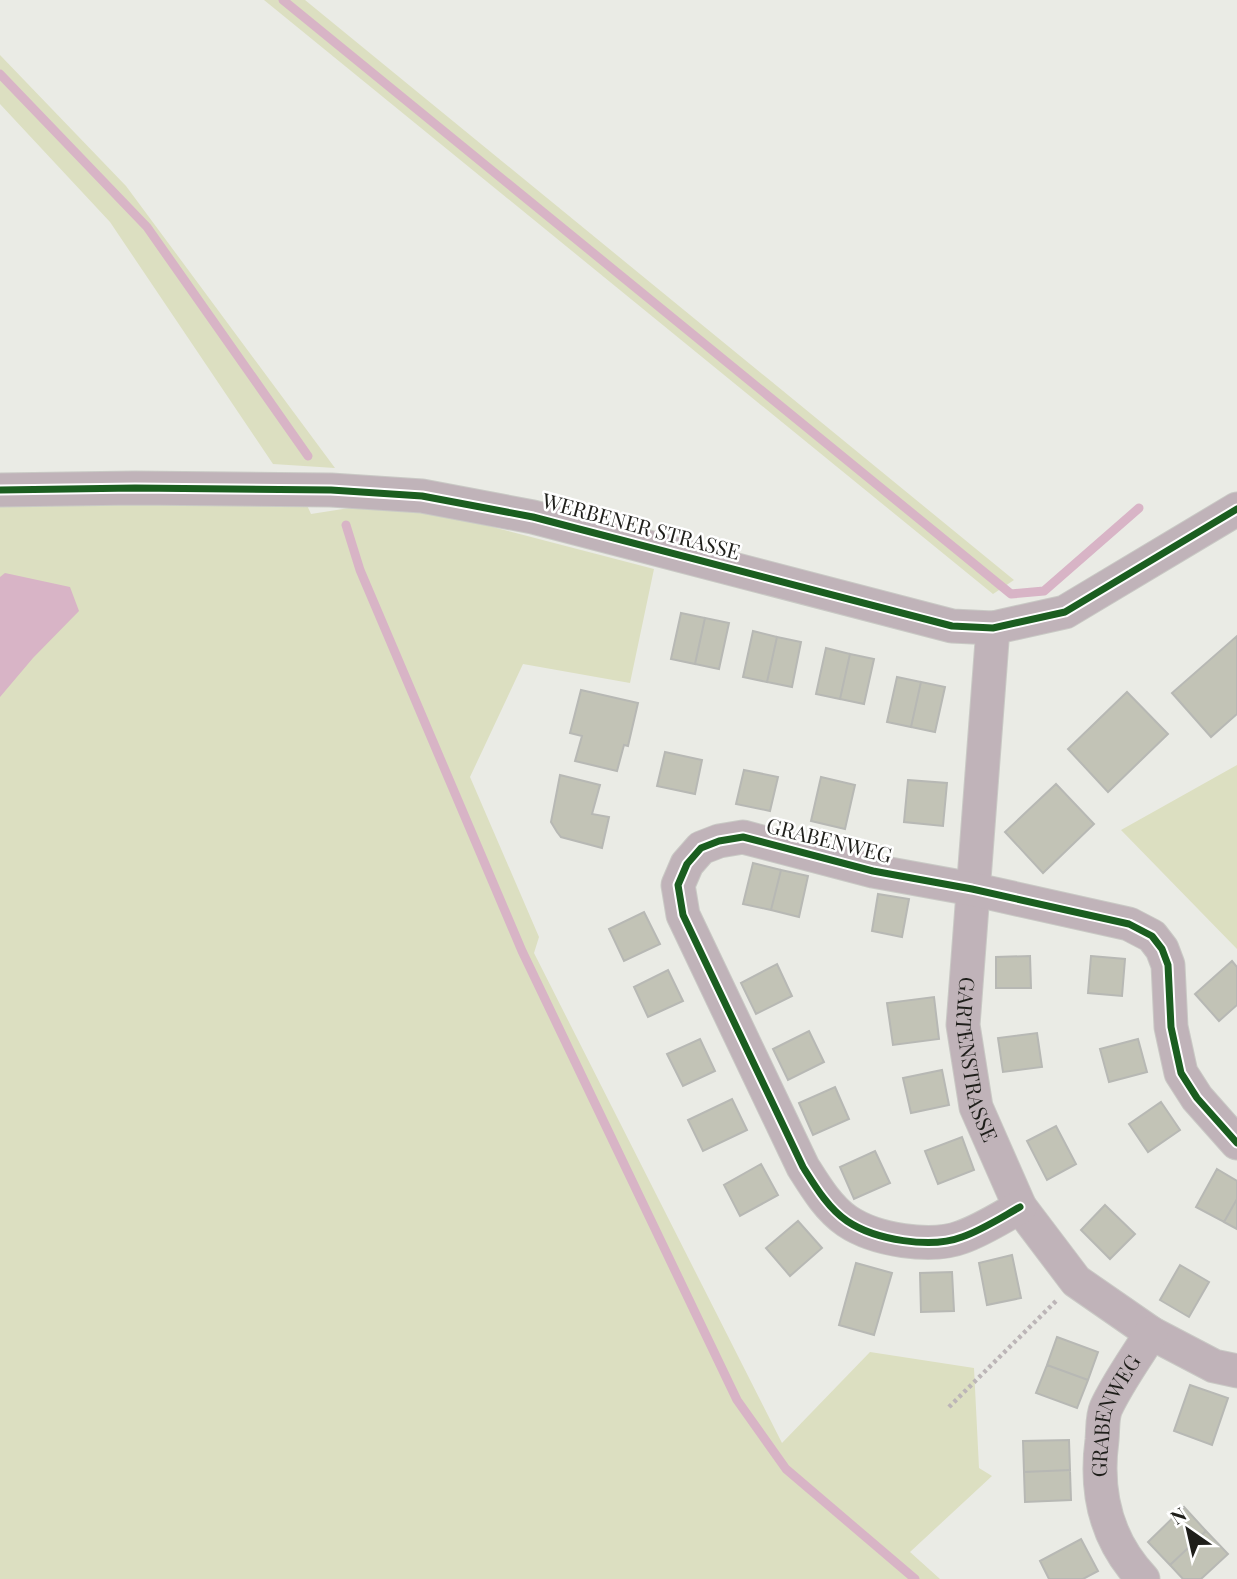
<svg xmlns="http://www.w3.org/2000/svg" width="1237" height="1579" font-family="'Playfair Display',serif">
  <rect width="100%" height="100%" fill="#eaebe5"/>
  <path fill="#dcdfc1" d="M 264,0 L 305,0 L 1014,580 L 993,594 Z
    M 0,55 L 126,186 L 335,468 L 273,464 L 110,222 L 0,104 Z
    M 305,501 L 311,514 L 362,506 L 451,516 L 654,569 L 630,683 L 523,664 L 470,777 L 539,937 L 534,953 L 782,1443 L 870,1352 L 974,1368 L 979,1468 L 992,1476 L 910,1552 L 940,1579 L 0,1579 L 0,505 Z
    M 1237,765 L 1237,949 L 1121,830 Z"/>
  <path fill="#d8b4c6" d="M 5,573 L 70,587 L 79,611 L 33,658 L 0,697 L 0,577 Z"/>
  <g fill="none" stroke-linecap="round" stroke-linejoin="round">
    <path stroke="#d8b4c6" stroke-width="9" d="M 283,0 L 1011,594 L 1044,591 L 1139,508
      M 0,74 L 147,227 L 308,456
      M 346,525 L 360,570 L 522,951 L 737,1400 L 786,1469 L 915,1579"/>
  </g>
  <path fill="#c2c3b6" stroke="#b7b8b4" stroke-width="2" d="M 681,613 L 705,618 L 695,664 L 671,659 Z
    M 705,618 L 729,623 L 719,669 L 695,664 Z
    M 753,631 L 777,637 L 767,682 L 743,677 Z
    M 1237,636 L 1237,714 L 1211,737 L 1172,693 Z
    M 777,637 L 801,642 L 792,687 L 767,682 Z
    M 826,648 L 850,654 L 840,699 L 816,694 Z
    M 850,654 L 874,659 L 864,704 L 840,699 Z
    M 897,677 L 921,682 L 911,727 L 887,722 Z
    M 921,682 L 945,687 L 935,732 L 911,727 Z
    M 581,690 L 638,703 L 628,746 L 624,745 L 617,771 L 575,761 L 582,736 L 570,733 Z
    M 1127,692 L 1168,734 L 1108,792 L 1068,749 Z
    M 665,752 L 702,760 L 695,794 L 657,786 Z
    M 744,770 L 778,777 L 770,811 L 736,804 Z
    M 560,775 L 600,785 L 592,814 L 609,817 L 602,848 L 561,837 L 557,832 L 551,822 Z
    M 821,777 L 855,785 L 845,829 L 811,821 Z
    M 908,780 L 947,783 L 943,826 L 904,822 Z
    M 1056,784 L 1094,824 L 1043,873 L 1005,832 Z
    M 753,863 L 781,870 L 771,910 L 743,904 Z
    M 781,870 L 808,876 L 799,917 L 771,910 Z
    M 878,894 L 909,899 L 902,937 L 872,931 Z
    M 644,912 L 660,944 L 624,961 L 609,929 Z
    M 1030,956 L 1031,988 L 996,988 L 996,957 Z
    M 1091,956 L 1125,959 L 1122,996 L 1088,993 Z
    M 1232,961 L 1237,967 L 1237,1005 L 1219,1021 L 1195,994 Z
    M 777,964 L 792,996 L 756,1014 L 741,983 Z
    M 668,970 L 683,1001 L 648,1017 L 634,987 Z
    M 934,997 L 939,1039 L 893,1045 L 887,1003 Z
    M 809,1031 L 824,1062 L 788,1080 L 773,1049 Z
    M 1037,1033 L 1042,1067 L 1003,1072 L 998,1038 Z
    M 700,1039 L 715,1071 L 683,1086 L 667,1054 Z
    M 1138,1039 L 1147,1072 L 1109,1082 L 1100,1049 Z
    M 942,1070 L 949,1105 L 911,1113 L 903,1078 Z
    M 835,1087 L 849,1119 L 813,1135 L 799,1103 Z
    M 732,1099 L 747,1130 L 703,1151 L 688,1120 Z
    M 1161,1102 L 1180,1130 L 1148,1152 L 1129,1124 Z
    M 1056,1126 L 1076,1164 L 1047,1180 L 1027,1141 Z
    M 962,1137 L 974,1170 L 938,1184 L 925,1151 Z
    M 875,1151 L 890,1183 L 854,1199 L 840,1167 Z
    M 761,1164 L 778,1195 L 740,1216 L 724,1185 Z
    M 1217,1169 L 1237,1181 L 1237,1199 L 1224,1222 L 1196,1207 Z
    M 1237,1199 L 1237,1229 L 1224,1222 Z
    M 1105,1205 L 1135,1234 L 1110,1259 L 1081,1230 Z
    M 798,1221 L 822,1248 L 790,1276 L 766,1248 Z
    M 1012,1255 L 1021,1298 L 987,1305 L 979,1263 Z
    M 856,1263 L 892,1273 L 874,1335 L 839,1325 Z
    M 1180,1265 L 1209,1282 L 1189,1317 L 1160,1300 Z
    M 952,1272 L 954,1311 L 921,1312 L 920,1273 Z
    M 1057,1337 L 1098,1352 L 1088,1380 L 1047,1365 Z
    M 1047,1365 L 1088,1380 L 1077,1408 L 1036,1393 Z
    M 1190,1385 L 1228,1398 L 1212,1445 L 1174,1431 Z
    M 1069,1440 L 1070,1470 L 1024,1472 L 1023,1441 Z
    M 1070,1470 L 1071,1500 L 1025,1502 L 1024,1472 Z
    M 1184,1507 L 1206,1531 L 1170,1565 L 1148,1542 Z
    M 1206,1531 L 1228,1554 L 1201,1579 L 1183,1579 L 1170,1565 Z
    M 1081,1539 L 1098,1571 L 1083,1579 L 1049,1579 L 1040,1561 Z"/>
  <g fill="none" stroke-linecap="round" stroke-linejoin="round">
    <g stroke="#c9c9c5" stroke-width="35">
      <g id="street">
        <path d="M 0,490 L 135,488 L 331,490 L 422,496 L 533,517 L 952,626 L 993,628 L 1065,612 L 1237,509"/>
        <path id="s1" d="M 993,628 L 963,1025 L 976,1107 L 1020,1207 L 1076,1281 L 1151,1333 L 1214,1366 L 1237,1371"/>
        <path d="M 1020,1207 C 1002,1217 982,1230 962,1237 C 931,1249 875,1240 847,1221 C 828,1208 815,1186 803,1167 L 683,915 L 678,885 L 687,864 L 701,848 L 719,841 L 743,837 L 873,871 L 972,889 L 1129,924 L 1152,936 L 1162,949 L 1168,965 L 1171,1027 L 1181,1073 L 1197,1098 L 1237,1143"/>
        <path id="s2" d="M 1143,1579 C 1106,1540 1095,1492 1102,1440 C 1103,1430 1102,1417 1106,1408 C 1118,1382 1136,1358 1151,1333"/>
      </g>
    </g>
    <path stroke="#bcb5b7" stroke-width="4.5" stroke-dasharray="3.5 3.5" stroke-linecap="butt" d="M 949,1407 L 1056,1301"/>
    <use href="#street" stroke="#c0b3b9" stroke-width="33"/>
    <g stroke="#fff" stroke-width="11">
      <path id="cycleway" d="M 0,490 L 135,488 L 331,490 L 422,496 L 533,517 L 952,626 L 993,628 L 1065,612 L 1237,509
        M 1020,1207 C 1002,1217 982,1230 962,1237 C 931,1249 875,1240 847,1221 C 828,1208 815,1186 803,1167 L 683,915 L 678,885 L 687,864 L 701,848 L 719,841 L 743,837 L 873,871 L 972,889 L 1129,924 L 1152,936 L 1162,949 L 1168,965 L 1171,1027 L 1181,1073 L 1197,1098 L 1237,1143"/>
    </g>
    <use href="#cycleway" stroke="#1b5e20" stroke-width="7"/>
  </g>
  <g text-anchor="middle" stroke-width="5" stroke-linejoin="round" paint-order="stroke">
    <g font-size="21" fill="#1e1e1a" stroke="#fff">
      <text transform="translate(641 527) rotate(15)" y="7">WERBENER STRASSE</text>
      <text transform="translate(829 841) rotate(14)" y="7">GRABENWEG</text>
      <text dy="7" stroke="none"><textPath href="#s1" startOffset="434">GARTENSTRASSE</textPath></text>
      <text dy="7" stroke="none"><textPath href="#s2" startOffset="177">GRABENWEG</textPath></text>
    </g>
  </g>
  <g transform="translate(1188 1530) rotate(326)" stroke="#ffffff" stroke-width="5" paint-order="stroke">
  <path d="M0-5L12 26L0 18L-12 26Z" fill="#1e1e1a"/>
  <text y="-10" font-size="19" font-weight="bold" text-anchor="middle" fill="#1e1e1a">N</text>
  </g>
</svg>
